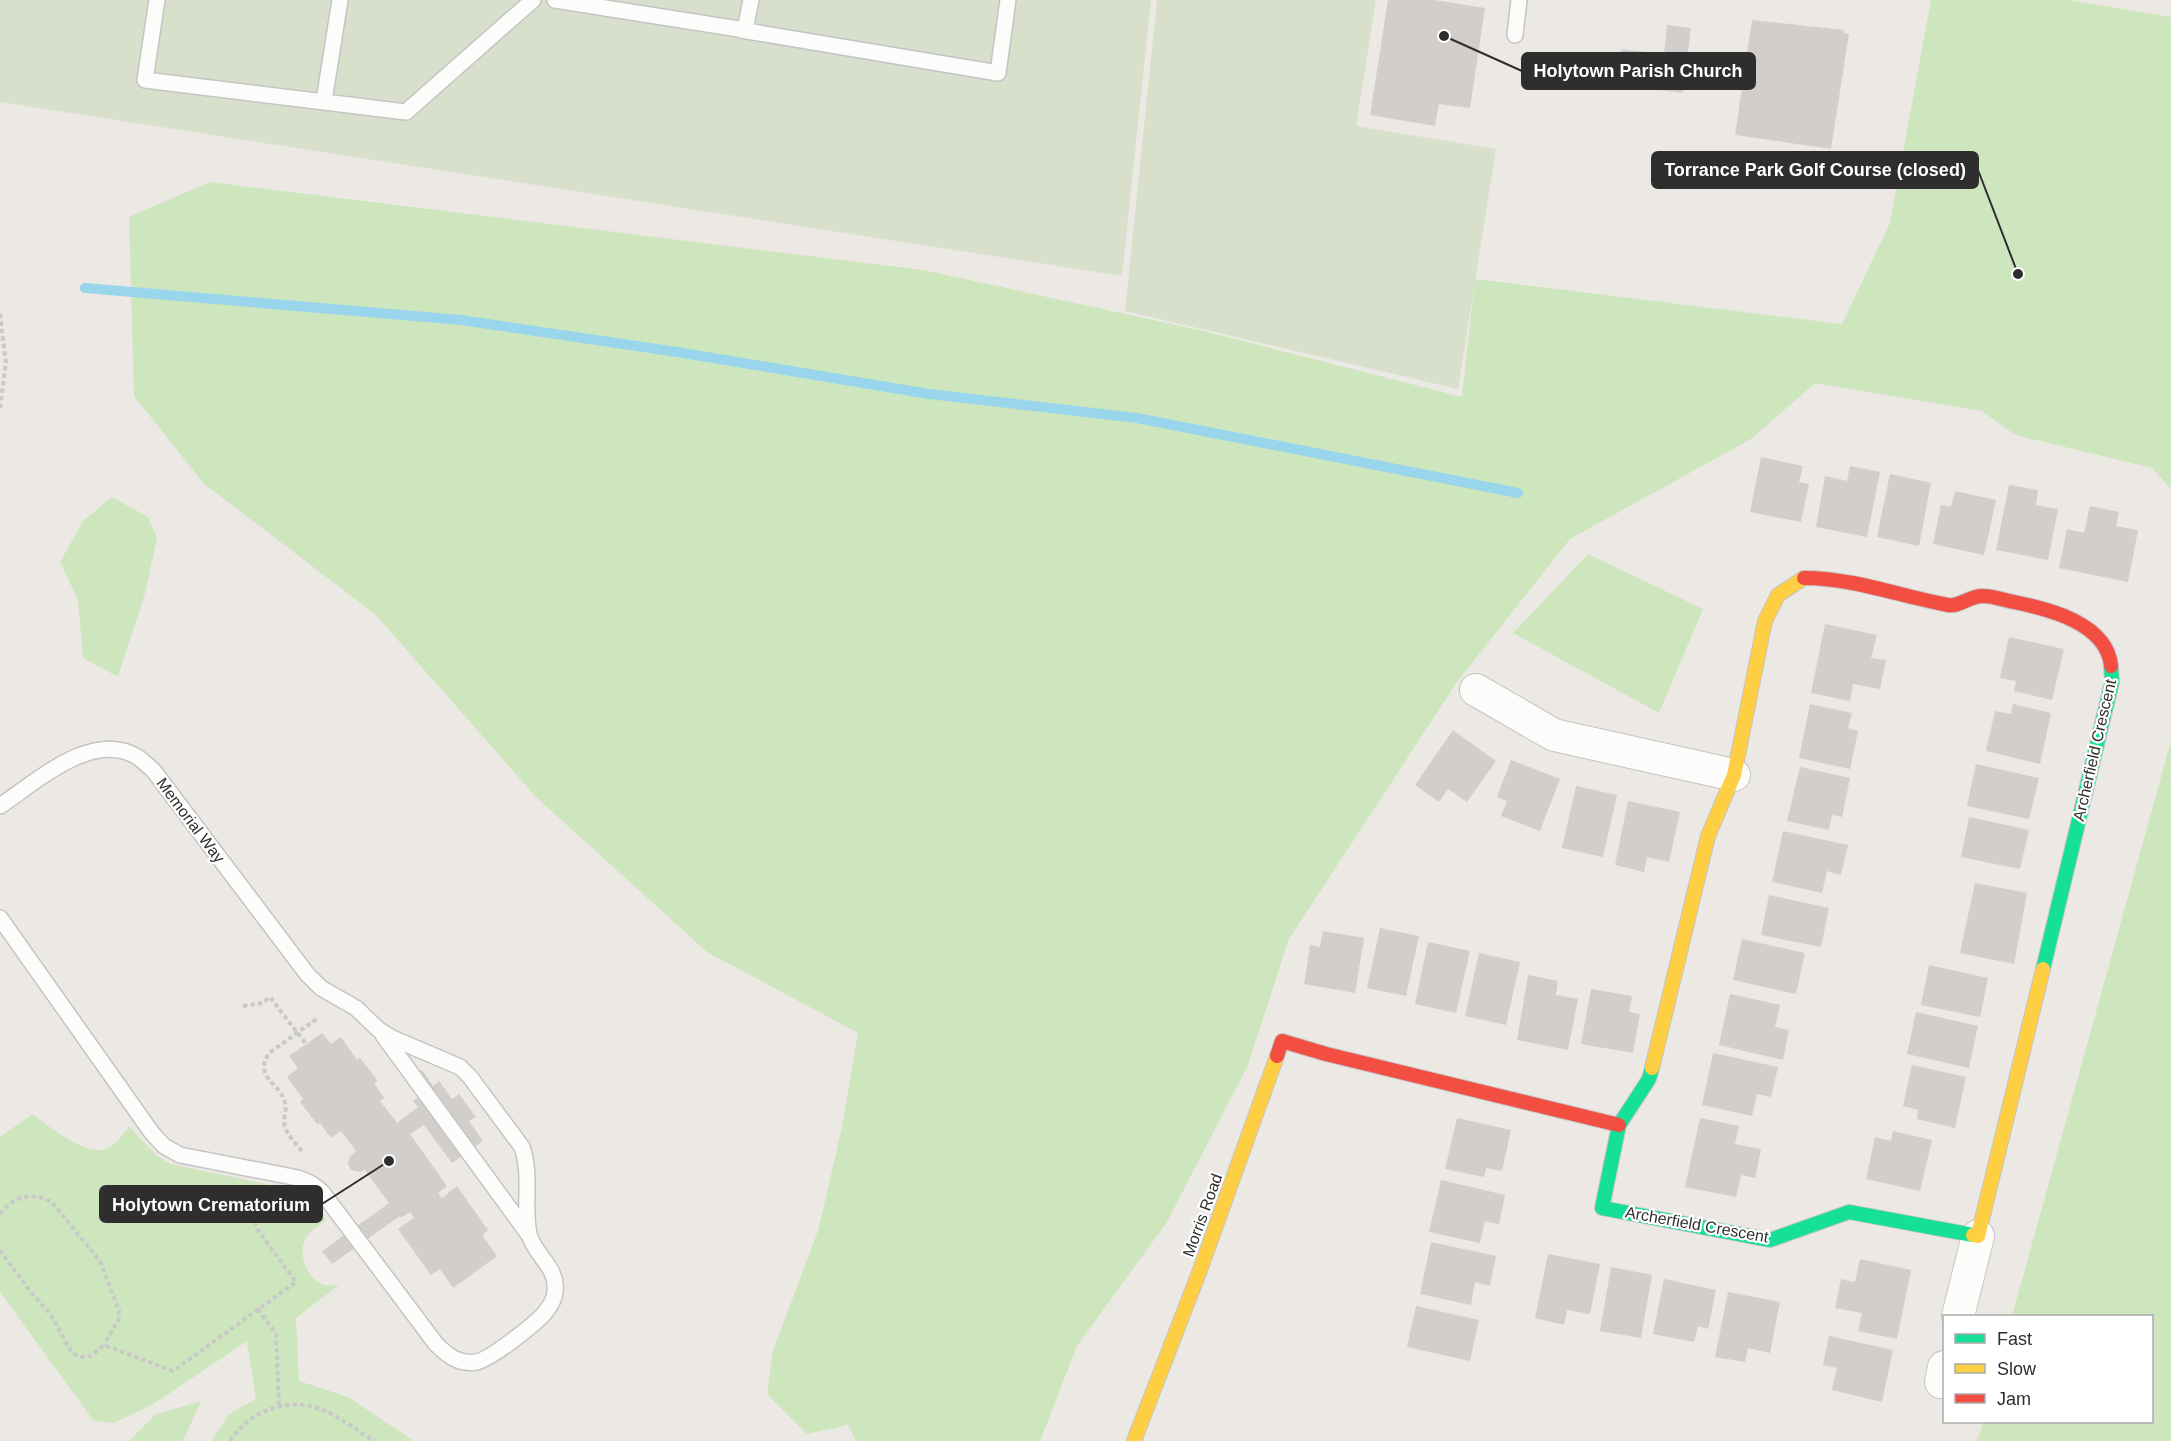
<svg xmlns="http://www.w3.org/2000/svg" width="2171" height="1441" font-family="Helvetica,sans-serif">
  <rect width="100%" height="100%" fill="#ece8e4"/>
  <path fill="#cee6be" d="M 1931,0 L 2069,0 L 2171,17 L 2171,489 L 2152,468 L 2015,435 L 1982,411 L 1815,383 L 1751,439 L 1570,539 L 1457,682 L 1289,939 L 1247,1067 L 1167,1222 L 1077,1346 L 1040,1441 L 856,1441 L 848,1425 L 807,1434 L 767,1394 L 773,1350 L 818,1231 L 842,1127 L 858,1033 L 707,952 L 536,797 L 375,614 L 204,484 L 134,396 L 129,217 L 210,182 L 923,270 L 1195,329 L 1462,397 L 1475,279 L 1842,324 L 1890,223 Z
    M 112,497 L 148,517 L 157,538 L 145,593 L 118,677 L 83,658 L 78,600 L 60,562 L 83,521 Z
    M 1588,554 L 1703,609 L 1659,713 L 1513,633 Z
    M 2171,741 L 2171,1441 L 1975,1441 L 1979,1437 L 1983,1422 L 2152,1422 L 2152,1316 L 2012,1316 Z
    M 33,1114 C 48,1126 85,1156 105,1149 C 116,1145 123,1135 129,1126 L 156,1155 L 170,1164 L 285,1188 C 307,1194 312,1202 326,1220 C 318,1226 309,1231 305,1240 C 297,1256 308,1280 325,1285 C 329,1286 335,1285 339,1285 L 296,1318 L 299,1381 L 348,1397 L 414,1441 L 211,1441 L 229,1414 L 256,1399 L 247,1341 L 155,1403 L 114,1423 L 93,1420 L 0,1292 L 0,1137 Z
    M 201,1401 L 183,1441 L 129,1441 L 156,1414 Z"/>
  <path fill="#d8e0cc" d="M 0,0 L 1151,0 L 1122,276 L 0,102 Z
    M 1157,0 L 1376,0 L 1356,126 L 1496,149 L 1458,389 L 1125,311 Z"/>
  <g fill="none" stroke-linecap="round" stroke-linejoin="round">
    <path stroke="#99d6ec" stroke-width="10" d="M 85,288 L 461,320 L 677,352 L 929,394 L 1137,418 L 1518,493"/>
  </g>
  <path fill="#d1cecb" d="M 1388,0 L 1434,0 L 1485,8 L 1470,108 L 1439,104 L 1435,126 L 1370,115 Z
    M 1752,20 L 1844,30 L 1844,33 L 1849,34 L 1831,149 L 1735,135 Z
    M 1667,25 L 1691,28 L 1683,93 L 1617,85 L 1621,49 L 1664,54 Z
    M 1761,457 L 1803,466 L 1799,482 L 1809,484 L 1801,522 L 1750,512 Z
    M 1850,466 L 1880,472 L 1867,537 L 1816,527 L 1825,476 L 1847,481 Z
    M 1890,474 L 1931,483 L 1919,546 L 1877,537 Z
    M 2009,485 L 2038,490 L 2036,505 L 2058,509 L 2048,560 L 1996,550 Z
    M 1955,491 L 1996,500 L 1984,555 L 1933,544 L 1941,505 L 1951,507 Z
    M 2090,506 L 2119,512 L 2116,526 L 2138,530 L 2128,582 L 2059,568 L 2067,529 L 2084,533 Z
    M 1825,624 L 1877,635 L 1871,658 L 1886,660 L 1880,689 L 1853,684 L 1850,701 L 1811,693 Z
    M 2009,637 L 2064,649 L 2052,700 L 2014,691 L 2016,681 L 2000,678 Z
    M 1810,704 L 1852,713 L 1848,728 L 1858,731 L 1850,769 L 1799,758 Z
    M 2013,704 L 2051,713 L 2040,764 L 1986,751 L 1995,711 L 2011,714 Z
    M 1453,730 L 1496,761 L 1467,802 L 1448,789 L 1439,802 L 1415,785 Z
    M 1511,760 L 1560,779 L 1540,831 L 1501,816 L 1507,801 L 1497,797 Z
    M 1976,764 L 2039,778 L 2029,819 L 1967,806 Z
    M 1800,767 L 1850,778 L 1842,817 L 1832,815 L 1829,830 L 1787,821 Z
    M 1576,786 L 1617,795 L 1603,857 L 1562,848 Z
    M 1628,801 L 1680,812 L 1669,862 L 1647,857 L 1644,872 L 1615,865 Z
    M 1969,817 L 2029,830 L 2020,869 L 1961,857 Z
    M 1783,831 L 1848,845 L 1841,875 L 1827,871 L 1822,893 L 1772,882 Z
    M 1975,883 L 2027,893 L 2014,964 L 1960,953 Z
    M 1769,895 L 1829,908 L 1821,947 L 1761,935 Z
    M 1380,928 L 1419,936 L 1406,996 L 1367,988 Z
    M 1323,931 L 1364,938 L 1355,993 L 1304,984 L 1310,945 L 1320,947 Z
    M 1742,939 L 1805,953 L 1796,994 L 1733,980 Z
    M 1428,942 L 1470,951 L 1456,1013 L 1415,1004 Z
    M 1479,953 L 1520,962 L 1506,1025 L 1465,1016 Z
    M 1929,965 L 1988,978 L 1980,1017 L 1921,1005 Z
    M 1528,975 L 1558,981 L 1556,995 L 1578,999 L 1568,1050 L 1517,1040 Z
    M 1591,989 L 1632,996 L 1629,1012 L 1640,1014 L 1633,1053 L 1581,1044 Z
    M 1730,994 L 1780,1005 L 1775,1027 L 1789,1030 L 1783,1060 L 1719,1045 Z
    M 1916,1012 L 1978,1026 L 1969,1068 L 1907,1054 Z
    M 322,1033 L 331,1044 L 341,1037 L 357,1060 L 360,1058 L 378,1081 L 374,1083 L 384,1098 L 380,1101 L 397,1123 L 418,1107 L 413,1101 L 421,1096 L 408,1079 L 422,1070 L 433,1086 L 439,1081 L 452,1099 L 459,1094 L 476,1117 L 469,1121 L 483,1141 L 452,1163 L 424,1125 L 410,1134 L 447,1186 L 438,1193 L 442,1198 L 457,1186 L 488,1230 L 482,1235 L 497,1256 L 453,1288 L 440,1269 L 431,1275 L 398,1229 L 414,1218 L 410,1212 L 401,1218 L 400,1216 L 332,1264 L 322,1251 L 389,1203 L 364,1169 L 361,1172 L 351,1170 L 348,1164 L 349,1158 L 356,1151 L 341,1131 L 331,1138 L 320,1123 L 318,1125 L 300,1102 L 303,1099 L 287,1077 L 298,1068 L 289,1056 Z
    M 1713,1053 L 1778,1067 L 1771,1097 L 1757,1094 L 1752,1116 L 1702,1105 Z
    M 1912,1065 L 1966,1077 L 1955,1128 L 1917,1119 L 1918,1110 L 1903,1106 Z
    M 1457,1118 L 1511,1130 L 1502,1171 L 1486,1168 L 1484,1177 L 1445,1169 Z
    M 1700,1118 L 1739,1126 L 1735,1144 L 1761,1149 L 1755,1178 L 1741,1175 L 1736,1197 L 1685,1187 Z
    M 1893,1131 L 1932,1140 L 1920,1191 L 1866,1179 L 1875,1137 L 1891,1141 Z
    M 1441,1180 L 1505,1195 L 1499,1224 L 1485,1221 L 1480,1243 L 1429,1232 Z
    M 1431,1242 L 1496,1256 L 1490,1286 L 1475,1282 L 1471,1305 L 1420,1294 Z
    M 1548,1254 L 1600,1264 L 1590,1314 L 1567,1310 L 1564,1325 L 1535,1318 Z
    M 1860,1259 L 1911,1270 L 1897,1339 L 1858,1331 L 1862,1313 L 1835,1308 L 1841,1279 L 1855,1282 Z
    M 1611,1267 L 1652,1275 L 1641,1338 L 1600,1331 Z
    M 1664,1279 L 1716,1290 L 1708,1329 L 1698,1326 L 1694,1342 L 1653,1334 Z
    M 1728,1292 L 1780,1302 L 1770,1353 L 1748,1348 L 1745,1362 L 1715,1357 Z
    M 1416,1306 L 1479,1320 L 1470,1361 L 1407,1347 Z
    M 1829,1336 L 1893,1350 L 1882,1402 L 1832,1390 L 1837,1368 L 1823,1365 Z"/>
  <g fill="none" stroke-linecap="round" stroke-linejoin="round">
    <g stroke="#c5c4c5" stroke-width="18">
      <path id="lane" d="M 157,0 L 145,80 L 406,112 L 533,0
        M 555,0 L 745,30 L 751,0
        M 741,30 L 998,73 L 1008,0
        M 1515,35 L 1519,0
        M 324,101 L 340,0
        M 0,806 C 36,782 94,728 139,758 C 144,762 148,766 153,770 L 307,974 L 321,988 L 356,1008 L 379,1030 L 392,1038 L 460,1067 L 470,1077 L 522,1147 C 532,1176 523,1205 529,1234 C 534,1255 558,1267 555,1291 C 555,1300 549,1308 543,1315 C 532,1326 490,1360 476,1362 C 459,1365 447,1355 436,1344 L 322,1192 L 312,1184 L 298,1178 L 180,1155 L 164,1146 L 152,1133 L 0,918
        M 383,1035 L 529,1235"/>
    </g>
    <g stroke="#c5c4c5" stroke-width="34">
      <path id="street" d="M 1476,690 L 1554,735 L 1734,775
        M 1958,1316 L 1978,1236
        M 1941,1382 L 1944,1367"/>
    </g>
    <g stroke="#c5c4c5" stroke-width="16">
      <path id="fast" d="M 2043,969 L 2112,682 L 2111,666
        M 1652,1068 L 1649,1079 L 1619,1125 L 1602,1208 L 1770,1240 L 1849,1212 L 1973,1235"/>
    </g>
    <g stroke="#c5c4c5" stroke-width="16">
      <path id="slow" d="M 1652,1068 L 1708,836 L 1734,775 L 1765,621 L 1778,595 L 1804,578
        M 1973,1235 L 1978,1236 L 2043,969
        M 1134,1441 L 1200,1270 L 1277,1056"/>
    </g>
    <g stroke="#c5c4c5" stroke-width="16">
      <path id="jam" d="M 1804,578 C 1853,578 1900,596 1948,605 C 1960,607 1971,595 1983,596 C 1993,596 2004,600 2014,602 C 2048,609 2107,623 2111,666
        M 1277,1056 L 1282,1041 L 1326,1054 L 1619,1125"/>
    </g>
    <path stroke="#c9c9c8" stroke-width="4" stroke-dasharray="4.5 3" stroke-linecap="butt" d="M 0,314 L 6,363 L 0,408
      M 243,1006 L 262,1003 L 270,997 L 306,1044
      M 302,1151 C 295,1142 285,1134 284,1122 C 284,1116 287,1109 285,1103 C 280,1082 253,1078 269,1053 L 318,1018
      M 0,1214 C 14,1196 31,1191 52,1202 L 100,1261 L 119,1311 L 118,1321 L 104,1345
      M 0,1250 L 26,1286 L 52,1316 L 68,1347 L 74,1354 L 82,1357 L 91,1356 L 104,1345 L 173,1371 L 296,1282 L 257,1229 C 253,1216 256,1209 267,1201
      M 258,1309 L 276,1334 L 279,1406
      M 230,1441 C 249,1411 288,1396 323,1410 C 340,1417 358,1431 374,1441"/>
    <use href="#lane" stroke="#fcfcfb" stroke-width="15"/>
    <use href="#street" stroke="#fcfcfb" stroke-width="32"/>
    <use href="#fast" stroke="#16e098" stroke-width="14"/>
    <use href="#slow" stroke="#ffcf43" stroke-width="14"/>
    <use href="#jam" stroke="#f24e42" stroke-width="14"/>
  </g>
  <g text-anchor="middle" stroke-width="4.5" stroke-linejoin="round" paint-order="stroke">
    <g font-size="16" fill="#2e2e2e" stroke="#fff">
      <text transform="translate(2094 750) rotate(-77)" y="6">Archerfield Crescent</text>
      <text transform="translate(191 820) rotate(53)" y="6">Memorial Way</text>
      <text transform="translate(1202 1215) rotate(-70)" y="6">Morris Road</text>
      <text transform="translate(1697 1224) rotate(10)" y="6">Archerfield Crescent</text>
    </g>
  </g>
  <path fill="none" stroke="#2e2e2e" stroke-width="2" d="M1444 36L1522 71M2018 274L1978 170M389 1161L322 1204"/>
  <g fill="#2e2e2e" stroke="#fff" stroke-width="2">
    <circle cx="1444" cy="36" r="6"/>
    <circle cx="2018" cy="274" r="6"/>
    <circle cx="389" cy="1161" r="6"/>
  </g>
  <g fill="#2e2e2e" stroke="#2e2e2e" stroke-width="2">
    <rect x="1522" y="53" width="233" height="36" rx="6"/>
    <rect x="1652" y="152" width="326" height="36" rx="6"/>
    <rect x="100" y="1186" width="222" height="36" rx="6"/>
  </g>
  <g font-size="18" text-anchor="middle" font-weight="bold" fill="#fff">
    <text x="1638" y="77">Holytown Parish Church</text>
    <text x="1815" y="176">Torrance Park Golf Course (closed)</text>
    <text x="211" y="1211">Holytown Crematorium</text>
  </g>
  <rect x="1943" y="1315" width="210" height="108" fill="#ffffff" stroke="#ababab" stroke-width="1.5"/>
  <rect x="1955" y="1334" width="30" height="9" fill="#16e098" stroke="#ababab" stroke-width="1.5"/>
  <text x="1997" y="1345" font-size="18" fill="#2e2e2e">Fast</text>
  <rect x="1955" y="1364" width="30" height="9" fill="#ffcf43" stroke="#ababab" stroke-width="1.5"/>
  <text x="1997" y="1375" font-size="18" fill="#2e2e2e">Slow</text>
  <rect x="1955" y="1394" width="30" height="9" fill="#f24e42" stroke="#ababab" stroke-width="1.5"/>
  <text x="1997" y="1405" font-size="18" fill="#2e2e2e">Jam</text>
</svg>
